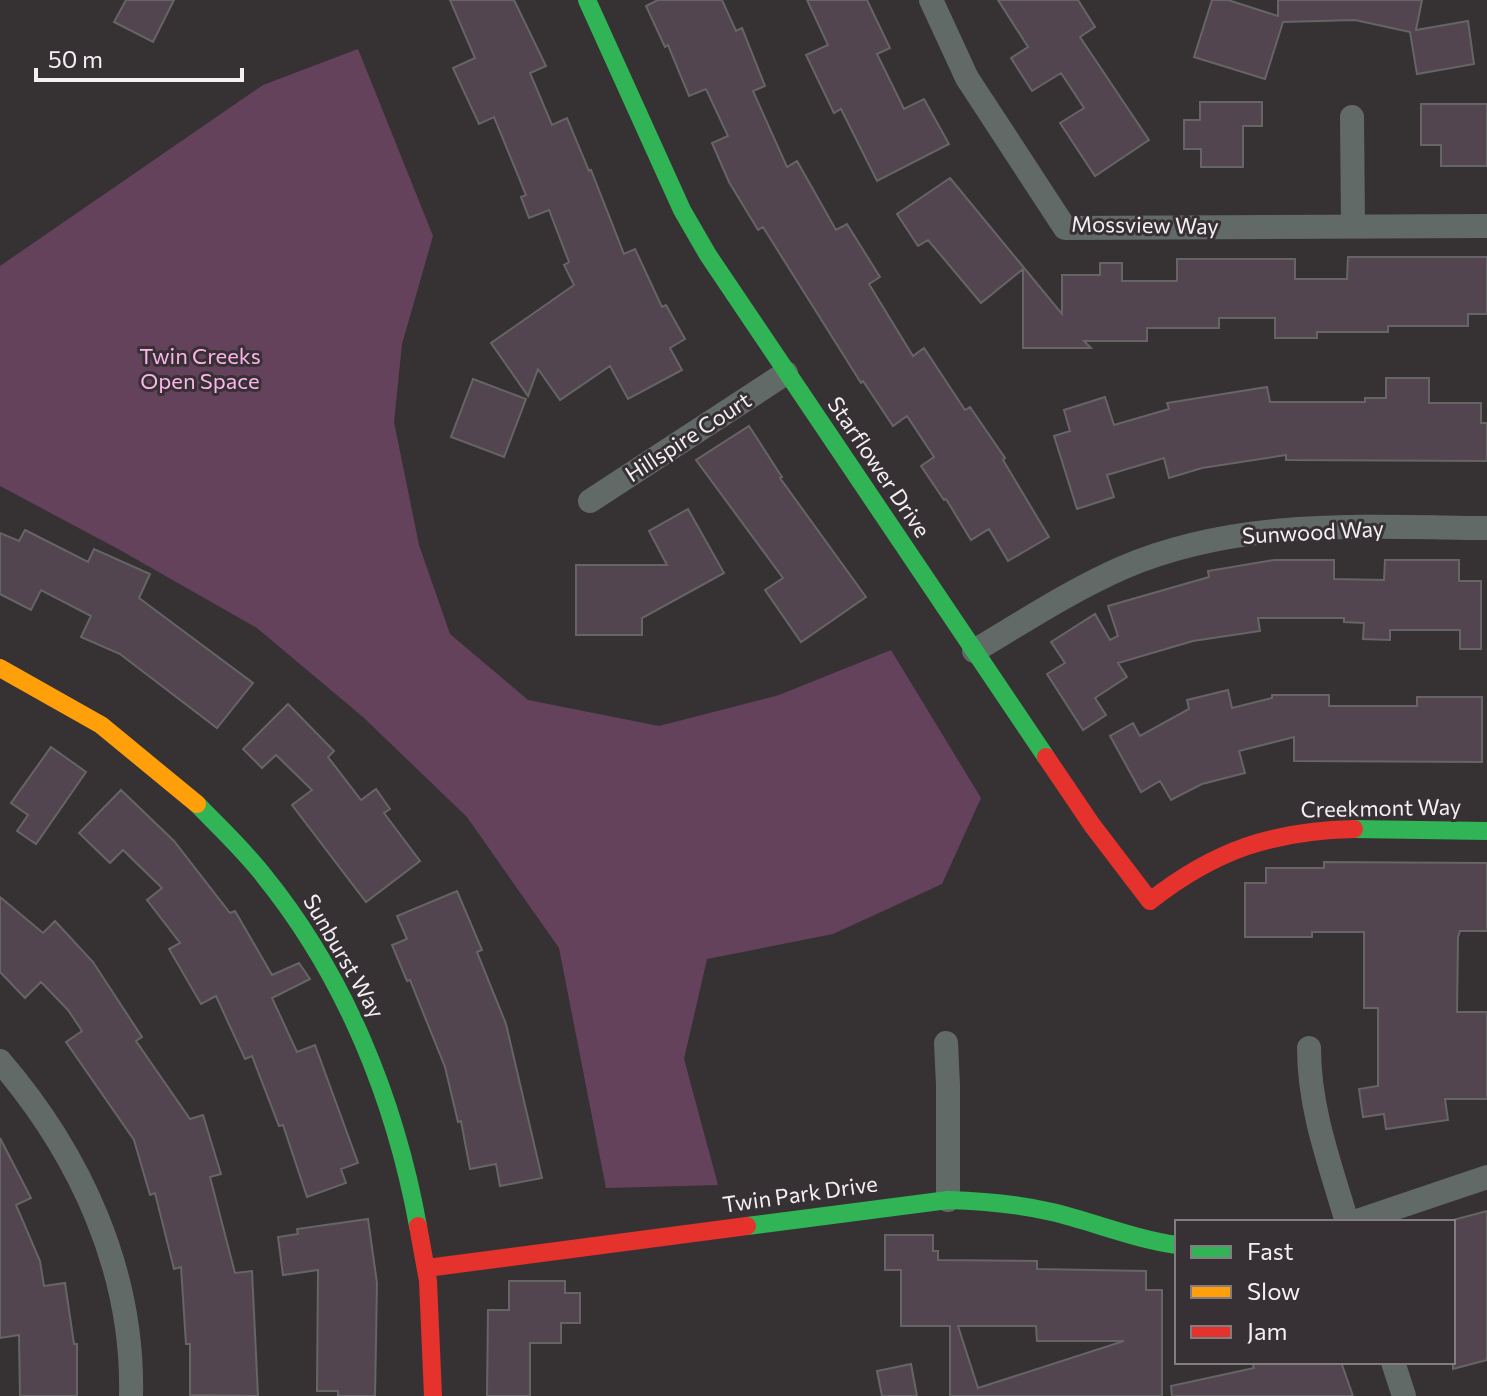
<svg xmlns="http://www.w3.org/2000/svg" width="1487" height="1396" font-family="Commissioner,sans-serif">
  <rect width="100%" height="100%" fill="#363234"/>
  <path fill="#65425c" d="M 358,49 L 433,236 L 402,344 L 394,422 L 419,545 L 450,634 L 528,700 L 659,726 L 779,695 L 891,650 L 981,798 L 942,884 L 833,934 L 707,959 L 684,1059 L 718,1185 L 606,1188 L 559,948 L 467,817 L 363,717 L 257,628 L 120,550 L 0,486 L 0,266 L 263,85 Z"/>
  <path fill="#524550" stroke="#666465" stroke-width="2" fill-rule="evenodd" d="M 126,0 L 174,0 L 153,42 L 114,22 Z
    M 450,0 L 514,0 L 546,66 L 530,73 L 552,125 L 567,118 L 589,171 L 591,170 L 624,254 L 635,249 L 662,307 L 666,305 L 685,339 L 670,348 L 682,370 L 628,399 L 610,366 L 560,400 L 538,369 L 528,396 L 491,343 L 574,285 L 564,265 L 569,262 L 549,210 L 529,218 L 521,197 L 526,195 L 494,117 L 479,124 L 453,68 L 475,58 Z
    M 658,0 L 722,0 L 736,31 L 742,28 L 765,86 L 753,91 L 787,167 L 797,161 L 836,230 L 847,224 L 880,277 L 869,284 L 913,356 L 924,348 L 965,410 L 970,407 L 1005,458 L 1003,460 L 1049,537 L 1008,561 L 989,529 L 971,540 L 946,499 L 944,500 L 921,466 L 934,457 L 907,416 L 893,426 L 863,381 L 861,383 L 763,227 L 758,230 L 729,182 L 712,143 L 728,136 L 706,89 L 689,96 L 668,45 L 665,47 L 646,6 Z
    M 807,0 L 867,0 L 890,48 L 877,54 L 904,109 L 924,99 L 949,144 L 877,181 L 841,109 L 834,113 L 806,55 L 828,45 Z
    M 998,0 L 1078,0 L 1095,27 L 1080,37 L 1149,140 L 1095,176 L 1060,123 L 1084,108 L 1061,73 L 1032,91 L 1011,58 L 1028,47 Z
    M 1212,0 L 1228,0 L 1278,16 L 1278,0 L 1422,0 L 1416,30 L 1468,21 L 1474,64 L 1417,74 L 1410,32 L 1355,20 L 1283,22 L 1265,79 L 1194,57 Z
    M 1200,102 L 1262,102 L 1262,126 L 1243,126 L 1243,167 L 1201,167 L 1201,149 L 1184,149 L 1184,120 L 1200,120 Z
    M 1421,104 L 1487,104 L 1487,166 L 1441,166 L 1441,145 L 1421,145 Z
    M 950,178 L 1062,314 L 1062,275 L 1100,275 L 1100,263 L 1122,263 L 1122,281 L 1177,281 L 1177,259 L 1295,259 L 1295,279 L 1347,279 L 1348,257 L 1487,257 L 1487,314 L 1468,314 L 1468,326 L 1388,326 L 1388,332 L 1317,332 L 1317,338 L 1275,338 L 1275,318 L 1219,318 L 1219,328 L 1147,328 L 1147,341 L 1084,341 L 1091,348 L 1023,348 L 1023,269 L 981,303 L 928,240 L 918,246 L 897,214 Z
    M 1386,378 L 1429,378 L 1429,403 L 1481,403 L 1481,423 L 1487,423 L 1487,461 L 1286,460 L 1286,455 L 1202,468 L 1169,478 L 1164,458 L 1107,475 L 1114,497 L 1077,509 L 1054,436 L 1070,431 L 1064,410 L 1105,397 L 1114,425 L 1169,409 L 1167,403 L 1267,387 L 1270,402 L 1365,402 L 1365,398 L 1386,398 Z
    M 473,379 L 526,399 L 504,457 L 451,437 Z
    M 749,426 L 782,477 L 780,478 L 866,597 L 801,642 L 765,590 L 783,578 L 696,460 Z
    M 688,509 L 724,573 L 642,618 L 642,635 L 576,635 L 576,565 L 667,565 L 649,531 Z
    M 25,530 L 88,562 L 94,549 L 150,574 L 139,598 L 253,683 L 217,728 L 120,654 L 81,637 L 91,616 L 41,590 L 31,610 L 0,594 L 0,533 L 19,541 Z
    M 1274,560 L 1334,560 L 1334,579 L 1384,580 L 1385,560 L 1459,560 L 1459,581 L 1481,581 L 1481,649 L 1460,649 L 1460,630 L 1390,630 L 1390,640 L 1363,639 L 1364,623 L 1344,622 L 1344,618 L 1258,618 L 1260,631 L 1193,641 L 1118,663 L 1127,677 L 1095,698 L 1106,715 L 1083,730 L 1047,674 L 1065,663 L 1051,642 L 1095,614 L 1110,640 L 1118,636 L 1108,606 L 1209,577 L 1208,571 Z
    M 1228,690 L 1232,708 L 1272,698 L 1272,695 L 1329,695 L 1329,706 L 1417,706 L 1417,697 L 1482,697 L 1482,762 L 1294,761 L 1294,737 L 1239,751 L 1245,773 L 1202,784 L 1171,800 L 1160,781 L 1141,792 L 1110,736 L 1133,723 L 1140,736 L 1189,709 L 1187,700 Z
    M 288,704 L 334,751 L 328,757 L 361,800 L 376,789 L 390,809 L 384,813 L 420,861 L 366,902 L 292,805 L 312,790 L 276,755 L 262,768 L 243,749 Z
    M 51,747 L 86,772 L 36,844 L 17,831 L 28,815 L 11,803 Z
    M 121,790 L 174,841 L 230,913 L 235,911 L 272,975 L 299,963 L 308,976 L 310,979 L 272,998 L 297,1052 L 315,1045 L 358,1163 L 341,1169 L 346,1183 L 307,1197 L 283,1125 L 279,1126 L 252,1056 L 245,1059 L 216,996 L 201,1004 L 169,949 L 180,943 L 147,900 L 162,888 L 123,850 L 110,863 L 79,833 Z
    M 1324,862 L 1487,863 L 1487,931 L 1460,931 L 1458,937 L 1457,1012 L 1487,1012 L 1487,1099 L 1445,1099 L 1448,1120 L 1386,1129 L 1384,1114 L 1363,1117 L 1359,1089 L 1378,1086 L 1378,1008 L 1364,1008 L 1364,932 L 1312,932 L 1312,937 L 1245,937 L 1245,883 L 1266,883 L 1266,868 L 1324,868 Z
    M 457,891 L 482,950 L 477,952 L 506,1024 L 542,1178 L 500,1186 L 496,1164 L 470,1169 L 461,1121 L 458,1122 L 445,1067 L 410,980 L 407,981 L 392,945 L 407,939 L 397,916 Z
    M 0,897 L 43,933 L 55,921 L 93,962 L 142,1037 L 136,1041 L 190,1119 L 203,1115 L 221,1174 L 210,1177 L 235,1273 L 252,1271 L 258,1396 L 190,1395 L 190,1344 L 186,1344 L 181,1267 L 174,1269 L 155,1193 L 150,1195 L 134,1140 L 66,1042 L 82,1031 L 68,1010 L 41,982 L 25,998 L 0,972 Z
    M 0,1138 L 31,1198 L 16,1205 L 40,1261 L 44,1286 L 65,1283 L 74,1344 L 77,1344 L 77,1396 L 20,1396 L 19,1335 L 0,1338 Z
    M 1487,1211 L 1487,1360 L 1453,1369 L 1453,1220 Z
    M 368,1219 L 377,1283 L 375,1396 L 338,1396 L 338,1391 L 317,1391 L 318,1270 L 283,1275 L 278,1237 L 298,1234 L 297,1229 Z
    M 885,1235 L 933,1235 L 933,1251 L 938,1251 L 938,1260 L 1037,1261 L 1037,1269 L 1146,1271 L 1146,1290 L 1162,1290 L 1162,1396 L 950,1396 L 950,1326 L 901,1326 L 901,1270 L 885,1270 ZM 958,1326 L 1036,1326 L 1037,1341 L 1124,1341 L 978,1388 Z
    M 509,1281 L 565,1281 L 565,1293 L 580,1293 L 580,1323 L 561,1323 L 561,1343 L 530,1343 L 530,1396 L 487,1396 L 488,1310 L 509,1310 Z
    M 1252,1362 L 1341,1362 L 1353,1396 L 1172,1396 L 1171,1386 L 1254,1368 Z
    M 911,1364 L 917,1396 L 882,1396 L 877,1371 Z"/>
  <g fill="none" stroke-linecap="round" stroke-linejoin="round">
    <path stroke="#626a67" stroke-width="24" d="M 931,0 L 967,78 L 1065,228 L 1487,226
      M 1352,117 L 1353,226
      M 590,501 L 786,373
      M 974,651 C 1023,622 1070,591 1122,568 C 1238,518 1364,527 1487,528
      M 946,1043 L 948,1085 L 948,1200
      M 1309,1048 C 1309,1109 1330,1164 1347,1222
      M 0,1061 C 80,1154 134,1271 131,1396
      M 1354,1222 L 1487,1177
      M 1393,1362 L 1404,1396"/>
    <path stroke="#30b455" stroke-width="18" d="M 587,0 L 682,210 L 708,255 L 1046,757
      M 197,804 C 219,827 244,850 264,876 C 345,976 395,1100 418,1226
      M 1354,829 L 1487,831
      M 747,1226 L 948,1200 C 983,1201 1018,1204 1052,1212 C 1094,1222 1134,1239 1177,1245"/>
    <path stroke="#ff9f0a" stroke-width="18" d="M 0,668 L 101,725 L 197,804"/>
    <path stroke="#e5322d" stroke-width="18" d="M 1046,757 L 1092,825 L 1150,901 C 1215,850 1272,831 1354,829
      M 418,1226 L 428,1281 L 433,1396
      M 427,1268 L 747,1226"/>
  </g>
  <g text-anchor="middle" stroke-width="6" stroke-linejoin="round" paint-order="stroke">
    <g font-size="22" fill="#f3f0f2" stroke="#373135">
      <text transform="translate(1145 225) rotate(1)" y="8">Mossview Way</text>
      <text transform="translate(688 437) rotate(-33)" y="8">Hillspire Court</text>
      <text transform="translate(879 467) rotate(56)" y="8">Starflower Drive</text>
      <text transform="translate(1313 532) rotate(-3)" y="8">Sunwood Way</text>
      <text transform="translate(1381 808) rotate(-1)" y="8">Creekmont Way</text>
      <text transform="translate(344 956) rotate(60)" y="8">Sunburst Way</text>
      <text transform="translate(800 1194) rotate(-8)" y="8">Twin Park Drive</text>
    </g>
    <g font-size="22" fill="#feb3ea" stroke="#373135">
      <text x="200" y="364">Twin Creeks<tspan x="200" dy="25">Open Space</tspan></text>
    </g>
  </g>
  <rect x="1175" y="1220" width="280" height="144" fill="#373135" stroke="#827d81" stroke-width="2"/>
  <rect x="1191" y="1246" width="40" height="12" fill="#30b455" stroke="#827d81" stroke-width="2"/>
  <text x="1247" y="1260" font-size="24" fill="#f3f0f2">Fast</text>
  <rect x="1191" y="1286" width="40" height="12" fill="#ff9f0a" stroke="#827d81" stroke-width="2"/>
  <text x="1247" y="1300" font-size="24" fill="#f3f0f2">Slow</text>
  <rect x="1191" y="1326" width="40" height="12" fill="#e5322d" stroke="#827d81" stroke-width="2"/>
  <text x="1247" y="1340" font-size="24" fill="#f3f0f2">Jam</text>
  <path d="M36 68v12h206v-12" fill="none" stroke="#f3f0f2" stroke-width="4"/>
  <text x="48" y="68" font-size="24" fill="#f3f0f2" stroke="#373135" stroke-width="6" paint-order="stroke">50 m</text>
</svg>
